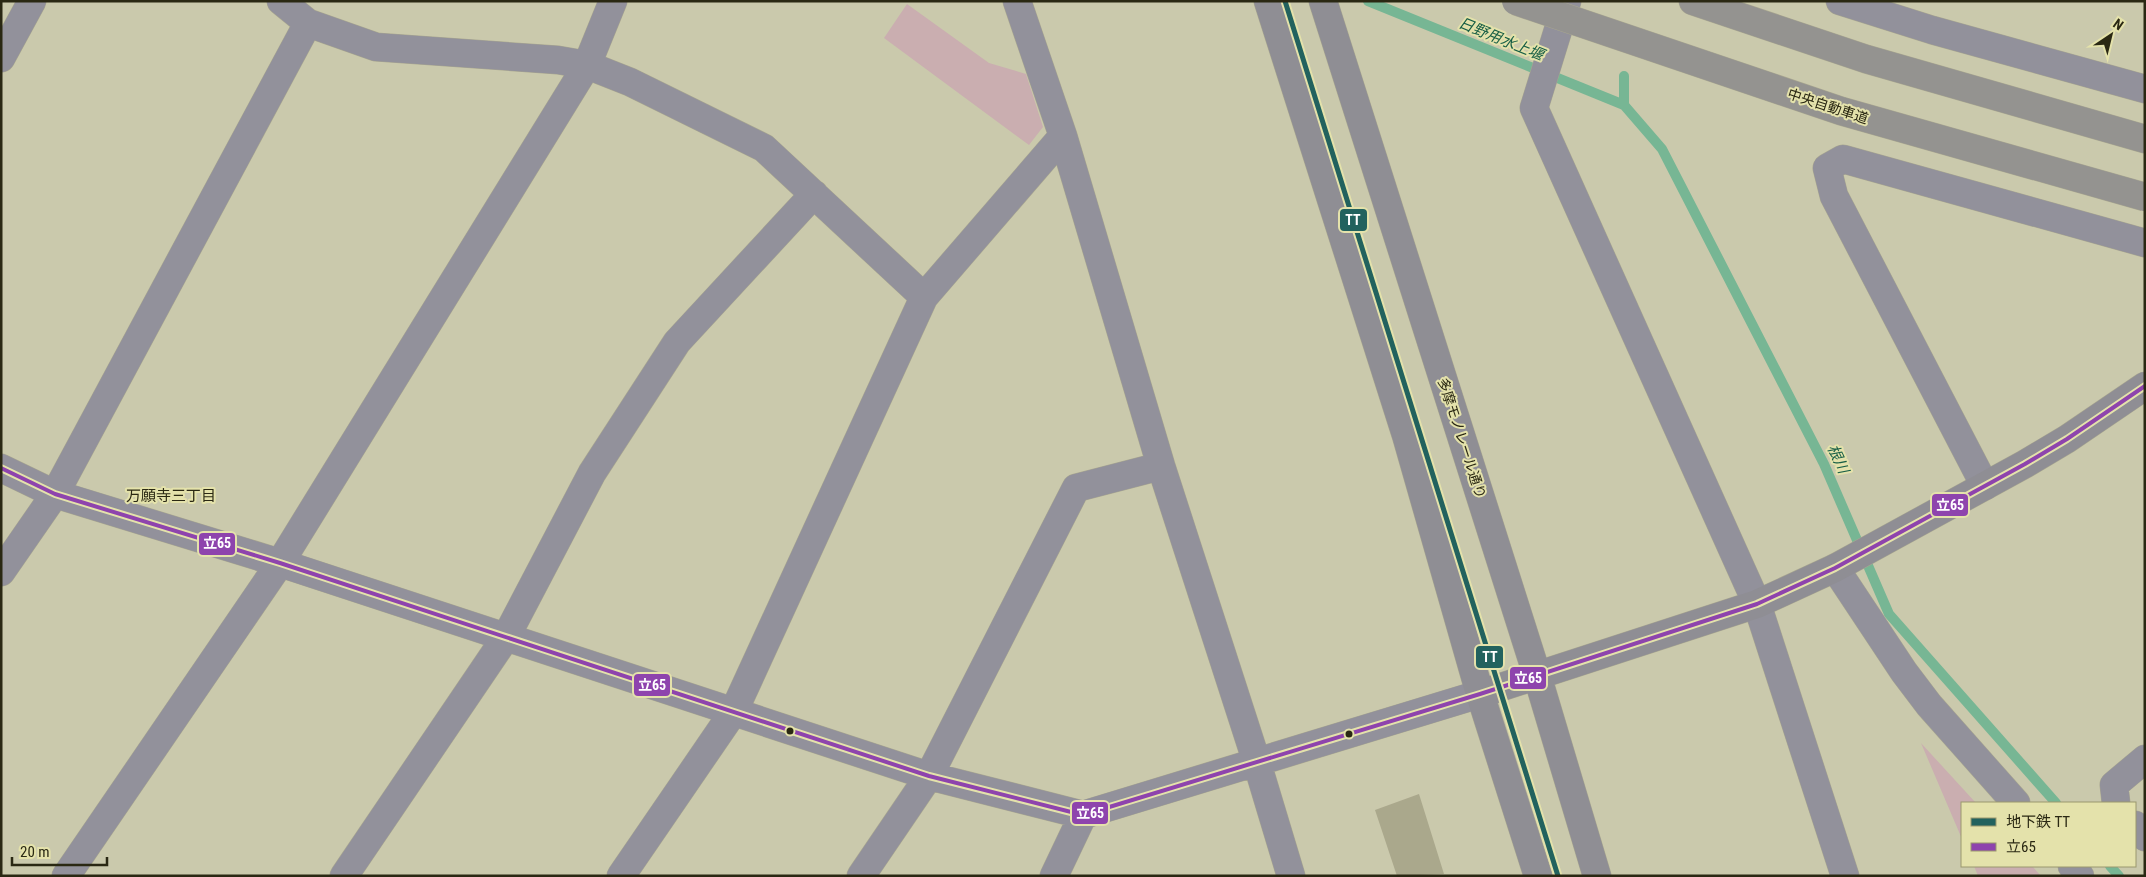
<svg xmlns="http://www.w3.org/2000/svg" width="2146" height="877" font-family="'Roboto Condensed','Noto Sans JP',sans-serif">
  <rect width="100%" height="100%" fill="#cac9ac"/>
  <path fill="#caaeb0" d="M 907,4 L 989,63 L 1026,74 L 1043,127 L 1029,145 L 884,38 Z
    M 1921,743 L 1976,803 L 1962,803 L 1962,839 Z
    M 1974,866 L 2032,866 L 2041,876 L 1978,876 Z"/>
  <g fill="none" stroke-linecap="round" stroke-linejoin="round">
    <path stroke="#77b694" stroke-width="10" d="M 1368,1 L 1624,105 L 1662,149 L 1824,464 L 1889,614 L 2056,803
      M 1624,105 L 1624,76
      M 2110,866 L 2119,876"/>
  </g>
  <path fill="#aaa88c" d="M 1419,794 L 1444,874 L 1397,876 L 1375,810 Z"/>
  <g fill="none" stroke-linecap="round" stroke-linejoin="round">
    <g stroke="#a8a690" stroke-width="29">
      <path id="minor" d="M 281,1 L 308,23 L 376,47 L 558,60 L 587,65 L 630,82 L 764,148 L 924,297
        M 1017,1 L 1063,136 L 1161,466 L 1257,763 L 1291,876
        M 1567,1 L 1534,108 L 1757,604 L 1845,876
        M 1840,1 L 1932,30 L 2145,89
        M 1,58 L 32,1
        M 1,468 L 55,494 L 280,563 L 929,776 L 1083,815 L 1480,694
        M 1985,486 L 1834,196 L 1827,168 L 1843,159 L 2145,243
        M 1835,568 L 1904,672 L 1929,705 L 2016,803
        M 1,572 L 55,494 L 308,23
        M 2116,803 L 2114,785 L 2145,759
        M 2135,825 L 2145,837
        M 2072,866 L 2080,876
        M 66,876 L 280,563 L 587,65 L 613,1
        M 344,876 L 506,637 L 592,473 L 677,342 L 814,194
        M 621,876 L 734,711 L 924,297 L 1063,136
        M 861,876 L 929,776 L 1076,488 L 1161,466
        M 1054,876 L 1083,815"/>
    </g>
    <g stroke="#a8a690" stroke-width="29">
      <path id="secondary" d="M 1268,1 L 1406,435 L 1480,694 L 1538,876
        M 1323,1 L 1537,675 L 1597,876
        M 1480,694 L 1757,604 L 1835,568 L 2025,464 L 2067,439 L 2145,386"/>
    </g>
    <g stroke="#a8a690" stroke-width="29">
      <path id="motorway" d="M 1693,1 L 1866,59 L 2145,139"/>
    </g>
    <use href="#minor" stroke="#92919b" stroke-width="28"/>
    <use href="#secondary" stroke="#8f8e94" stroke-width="28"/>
    <use href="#motorway" stroke="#949390" stroke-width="28"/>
    <g stroke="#a8a690" stroke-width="29" stroke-linecap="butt">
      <path id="motorway-bridge" d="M 1516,1 L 1841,111 L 2145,197"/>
    </g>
    <use href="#motorway-bridge" stroke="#949390" stroke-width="28"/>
    <g stroke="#e4e2ab" stroke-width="8">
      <path id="bus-1" d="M 1,468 L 55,494 L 280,563 L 929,776 L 1083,815 L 1480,694 L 1757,604 L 1835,568 L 2025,464 L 2067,439 L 2145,386"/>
    </g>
    <use href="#bus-1" stroke="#8e44ad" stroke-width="4"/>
    <g stroke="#e4e2ab" stroke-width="9">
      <path id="metro-1" d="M 1285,1 L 1558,876"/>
    </g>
    <use href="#metro-1" stroke="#22625e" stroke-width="5"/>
  </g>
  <g fill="#2a2813" stroke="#e4e2ab" stroke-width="2">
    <circle cx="790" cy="731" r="4.5"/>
    <circle cx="1349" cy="734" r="4.5"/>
  </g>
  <g text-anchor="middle" stroke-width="4" stroke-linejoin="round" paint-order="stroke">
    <g font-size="14" fill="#2a2813" stroke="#e4e2ab">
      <text transform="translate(1828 106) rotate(18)" y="5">中央自動車道</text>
      <text transform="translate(1462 438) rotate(72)" y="5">多摩モノレール通り</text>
    </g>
    <g font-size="15" font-style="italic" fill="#175e45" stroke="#e4e2ab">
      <text transform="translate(1501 39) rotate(22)" y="5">日野用水上堰</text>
      <text transform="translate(1838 459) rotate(65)" y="5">根川</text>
    </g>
    <g font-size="15" fill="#2a2813" stroke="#e4e2ab">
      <text x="171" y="501">万願寺三丁目</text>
    </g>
  </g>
  <g stroke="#e4e2ab" stroke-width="2">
    <rect x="1339" y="208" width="29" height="24" rx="5" fill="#22625e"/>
    <rect x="1931" y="493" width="38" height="24" rx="5" fill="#8e44ad"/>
    <rect x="198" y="532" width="38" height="24" rx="5" fill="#8e44ad"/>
    <rect x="1475" y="645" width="29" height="24" rx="5" fill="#22625e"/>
    <rect x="1509" y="666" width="38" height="24" rx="5" fill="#8e44ad"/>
    <rect x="633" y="673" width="38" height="24" rx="5" fill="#8e44ad"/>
    <rect x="1071" y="801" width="38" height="24" rx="5" fill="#8e44ad"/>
  </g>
  <g font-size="14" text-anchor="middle" font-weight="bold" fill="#fff">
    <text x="1353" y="225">TT</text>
    <text x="1950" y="510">立65</text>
    <text x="217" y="548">立65</text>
    <text x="1490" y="662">TT</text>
    <text x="1528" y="683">立65</text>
    <text x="652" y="690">立65</text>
    <text x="1090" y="818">立65</text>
  </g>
  <rect width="2146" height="877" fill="none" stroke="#2a2813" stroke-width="5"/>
  <rect x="1961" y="802" width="175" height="65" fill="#e4e2ab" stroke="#9a986e"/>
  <rect x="1971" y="818" width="25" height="8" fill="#22625e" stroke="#9a986e"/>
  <text x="2006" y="827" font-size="15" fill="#2a2813">地下鉄 TT</text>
  <rect x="1971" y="843" width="25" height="8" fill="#8e44ad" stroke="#9a986e"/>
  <text x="2006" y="852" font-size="15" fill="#2a2813">立65</text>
  <g transform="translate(2111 35) rotate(35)" stroke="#e4e2ab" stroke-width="4" paint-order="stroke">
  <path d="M0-4L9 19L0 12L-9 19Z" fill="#2a2813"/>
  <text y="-8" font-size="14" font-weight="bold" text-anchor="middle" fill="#2a2813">N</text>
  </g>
  <path d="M12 857v8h95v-8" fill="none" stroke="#2a2813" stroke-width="2.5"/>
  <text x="20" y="857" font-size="15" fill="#2a2813" stroke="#e4e2ab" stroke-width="4" paint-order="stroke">20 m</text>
</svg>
